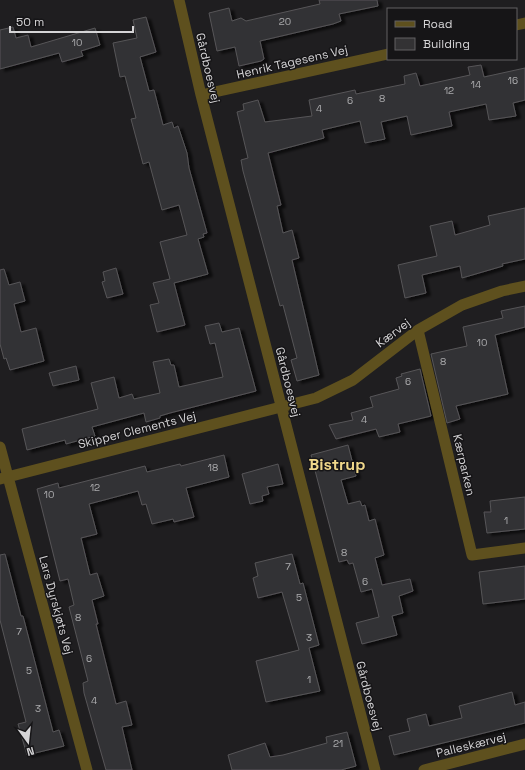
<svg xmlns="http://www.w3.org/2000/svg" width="525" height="770" font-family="'Space Grotesk',sans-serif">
  <defs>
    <filter id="shadow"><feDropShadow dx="4.5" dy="2.5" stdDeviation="1" flood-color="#0009"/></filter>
  </defs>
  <rect width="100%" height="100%" fill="#1f1e20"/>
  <path fill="#333234" stroke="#565558" filter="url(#shadow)" d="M 319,0 L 377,0 L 378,6 L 339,14 L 341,21 L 333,24 L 260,41 L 264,59 L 261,61 L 239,66 L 235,47 L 217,51 L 209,13 L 229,8 L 232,21 L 241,18 L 246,21 L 320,4 Z
    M 146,17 L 156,52 L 140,57 L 149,91 L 154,90 L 163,125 L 172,122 L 174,128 L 178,126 L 187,153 L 189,168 L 207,233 L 203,234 L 204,237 L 198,239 L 208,274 L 174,283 L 185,325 L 157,332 L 150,305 L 159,303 L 153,283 L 170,279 L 160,242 L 187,235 L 179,205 L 162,210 L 149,162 L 143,164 L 131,119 L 136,118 L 125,76 L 120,77 L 113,43 L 137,38 L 133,20 Z
    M 13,27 L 16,38 L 28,35 L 31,47 L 95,28 L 100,45 L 81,51 L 83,56 L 62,62 L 59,53 L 0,69 L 0,30 Z
    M 481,65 L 484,77 L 525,68 L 525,100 L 513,103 L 516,116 L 489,120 L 486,104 L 449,112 L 452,126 L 411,135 L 407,116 L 381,122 L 385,139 L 365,143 L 360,121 L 322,130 L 324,138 L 268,153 L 281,205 L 277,206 L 283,233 L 292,230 L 299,258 L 292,260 L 319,375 L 297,381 L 291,360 L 297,358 L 283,305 L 280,306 L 243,171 L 241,160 L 248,158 L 237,112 L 244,110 L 243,104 L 258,100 L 265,122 L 312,116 L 309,100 L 355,90 L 356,94 L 405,84 L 404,76 L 416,73 L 420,86 L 470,75 L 468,67 Z
    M 525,208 L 525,259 L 502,264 L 503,266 L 462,278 L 460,266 L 422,275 L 426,293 L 405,298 L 398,265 L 437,256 L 430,226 L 452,221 L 455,235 L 490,225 L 488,216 Z
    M 116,268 L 123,294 L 107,298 L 102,282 L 105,281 L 103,272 Z
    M 4,269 L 9,285 L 20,282 L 25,301 L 14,304 L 21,332 L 36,328 L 44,361 L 10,370 L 6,358 L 4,359 L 0,344 L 0,270 Z
    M 525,306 L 525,327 L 495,335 L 508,394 L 456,406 L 460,419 L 447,423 L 431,354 L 467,346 L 463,327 L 503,318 L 501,311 Z
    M 219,323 L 222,332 L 239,328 L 256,391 L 170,413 L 160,416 L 160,418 L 146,422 L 144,413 L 92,427 L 95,436 L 66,444 L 65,440 L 27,450 L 22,429 L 98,409 L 91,383 L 114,377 L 119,398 L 132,394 L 134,399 L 160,393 L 153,362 L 169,359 L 171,365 L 174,365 L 179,387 L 223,377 L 215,343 L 210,344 L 205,326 Z
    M 76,366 L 79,380 L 53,386 L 49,373 Z
    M 420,369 L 431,416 L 398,424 L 400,432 L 379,437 L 376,429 L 336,439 L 329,425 L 353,420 L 351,413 L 373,407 L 370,397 L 399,389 L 396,378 L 402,376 L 401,374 Z
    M 348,445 L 356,476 L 341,480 L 348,504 L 360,501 L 362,506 L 365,505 L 369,521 L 375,519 L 384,555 L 375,558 L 382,585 L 410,579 L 413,591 L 399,596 L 403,613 L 392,616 L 397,635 L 362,644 L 356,623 L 379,617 L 372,589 L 361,592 L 353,563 L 349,564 L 347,560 L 339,562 L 311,455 Z
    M 224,455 L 229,477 L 186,488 L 194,517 L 174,522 L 173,519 L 152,524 L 146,504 L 142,505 L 138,491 L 89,504 L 97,534 L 81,538 L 90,575 L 97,573 L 104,596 L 92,600 L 98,624 L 96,624 L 116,704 L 126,701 L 132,725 L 122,727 L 132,770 L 106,770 L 84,693 L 83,683 L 88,681 L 69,607 L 74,605 L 68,579 L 60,581 L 37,489 L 58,483 L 59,488 L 145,466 L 147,472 L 180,464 L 181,466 Z
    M 278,464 L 283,484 L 267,487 L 269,494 L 262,496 L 263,501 L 250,504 L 242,474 Z
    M 525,497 L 525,529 L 487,533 L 484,512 L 491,512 L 490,501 Z
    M 5,554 L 21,616 L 23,616 L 53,732 L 59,730 L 64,746 L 27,755 L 18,724 L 26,722 L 0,620 L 0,555 Z
    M 292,554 L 300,584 L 303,583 L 319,645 L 309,648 L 320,691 L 266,702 L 256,661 L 299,650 L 282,592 L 258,598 L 253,578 L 258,576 L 255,563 Z
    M 525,566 L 525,599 L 483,604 L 479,572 Z
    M 512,692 L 515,705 L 525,702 L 525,723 L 394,755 L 389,736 L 410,731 L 407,719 L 426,714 L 429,726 L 462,718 L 459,706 Z
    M 347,732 L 356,766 L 341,770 L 232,770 L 228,755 L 265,743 L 270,757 L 283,755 L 327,743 L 326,737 Z"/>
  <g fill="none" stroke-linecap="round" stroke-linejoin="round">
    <path stroke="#5e501e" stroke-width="11" d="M 179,0 L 201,95 L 375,770
      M 516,25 L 525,23
      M 201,95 L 388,54
      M 418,330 L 472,555 L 525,548
      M 0,447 L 87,770
      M 0,479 L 316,398 L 353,380 L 418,330 L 462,305 L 502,291 L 525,286
      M 424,770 L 525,744"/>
  </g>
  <g text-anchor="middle" stroke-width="3" stroke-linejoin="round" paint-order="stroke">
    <g font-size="10" fill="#acacae">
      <text x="285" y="25">20</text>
      <text x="77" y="46">10</text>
      <text x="513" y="84">16</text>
      <text x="476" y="88">14</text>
      <text x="449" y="94">12</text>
      <text x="382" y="102">8</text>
      <text x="350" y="104">6</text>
      <text x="319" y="112">4</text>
      <text x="482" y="346">10</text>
      <text x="443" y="365">8</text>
      <text x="408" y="385">6</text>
      <text x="364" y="423">4</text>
      <text x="213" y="471">18</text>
      <text x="95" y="491">12</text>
      <text x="49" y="498">10</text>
      <text x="506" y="524">1</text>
      <text x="344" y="556">8</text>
      <text x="288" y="570">7</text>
      <text x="365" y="585">6</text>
      <text x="299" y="601">5</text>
      <text x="78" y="621">8</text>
      <text x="19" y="635">7</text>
      <text x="309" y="641">3</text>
      <text x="89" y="662">6</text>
      <text x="29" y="674">5</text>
      <text x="309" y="683">1</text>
      <text x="94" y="704">4</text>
      <text x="38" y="712">3</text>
      <text x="338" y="747">21</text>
    </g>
    <g font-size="12" fill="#d5d4d6" stroke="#161517">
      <text transform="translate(292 62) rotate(-13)" y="4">Henrik Tagesens Vej</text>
      <text transform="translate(208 68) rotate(77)" y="4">Gårdboesvej</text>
      <text transform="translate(393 333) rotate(-37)" y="4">Kærvej</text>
      <text transform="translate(288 382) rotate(76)" y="4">Gårdboesvej</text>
      <text transform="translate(137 430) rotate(-14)" y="4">Skipper Clements Vej</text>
      <text transform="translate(464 465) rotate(77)" y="4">Kærparken</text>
      <text transform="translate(56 605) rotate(75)" y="4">Lars Dyrskjøts Vej</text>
      <text transform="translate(369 696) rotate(75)" y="4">Gårdboesvej</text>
      <text transform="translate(471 745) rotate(-14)" y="4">Palleskærvej</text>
    </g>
    <g font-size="16" font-weight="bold" fill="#f0d88b" stroke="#161517">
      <text x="337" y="470">Bistrup</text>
    </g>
  </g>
  <rect x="387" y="8" width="130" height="52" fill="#161517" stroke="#626163"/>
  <rect x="395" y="21" width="20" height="6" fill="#5e501e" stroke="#626163"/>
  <text x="423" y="28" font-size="12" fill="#d5d4d6">Road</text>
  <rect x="395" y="38" width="20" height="12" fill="#333234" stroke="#626163"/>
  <text x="423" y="48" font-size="12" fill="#d5d4d6">Building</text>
  <g transform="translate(28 742) rotate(165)" stroke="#161517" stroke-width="3" paint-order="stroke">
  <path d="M0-3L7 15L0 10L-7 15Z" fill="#d5d4d6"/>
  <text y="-6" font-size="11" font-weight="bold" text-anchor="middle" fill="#d5d4d6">N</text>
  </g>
  <path d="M10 26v6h123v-6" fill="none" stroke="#d5d4d6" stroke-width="2"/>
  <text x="16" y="26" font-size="12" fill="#d5d4d6" stroke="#161517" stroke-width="3" paint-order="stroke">50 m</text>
</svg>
